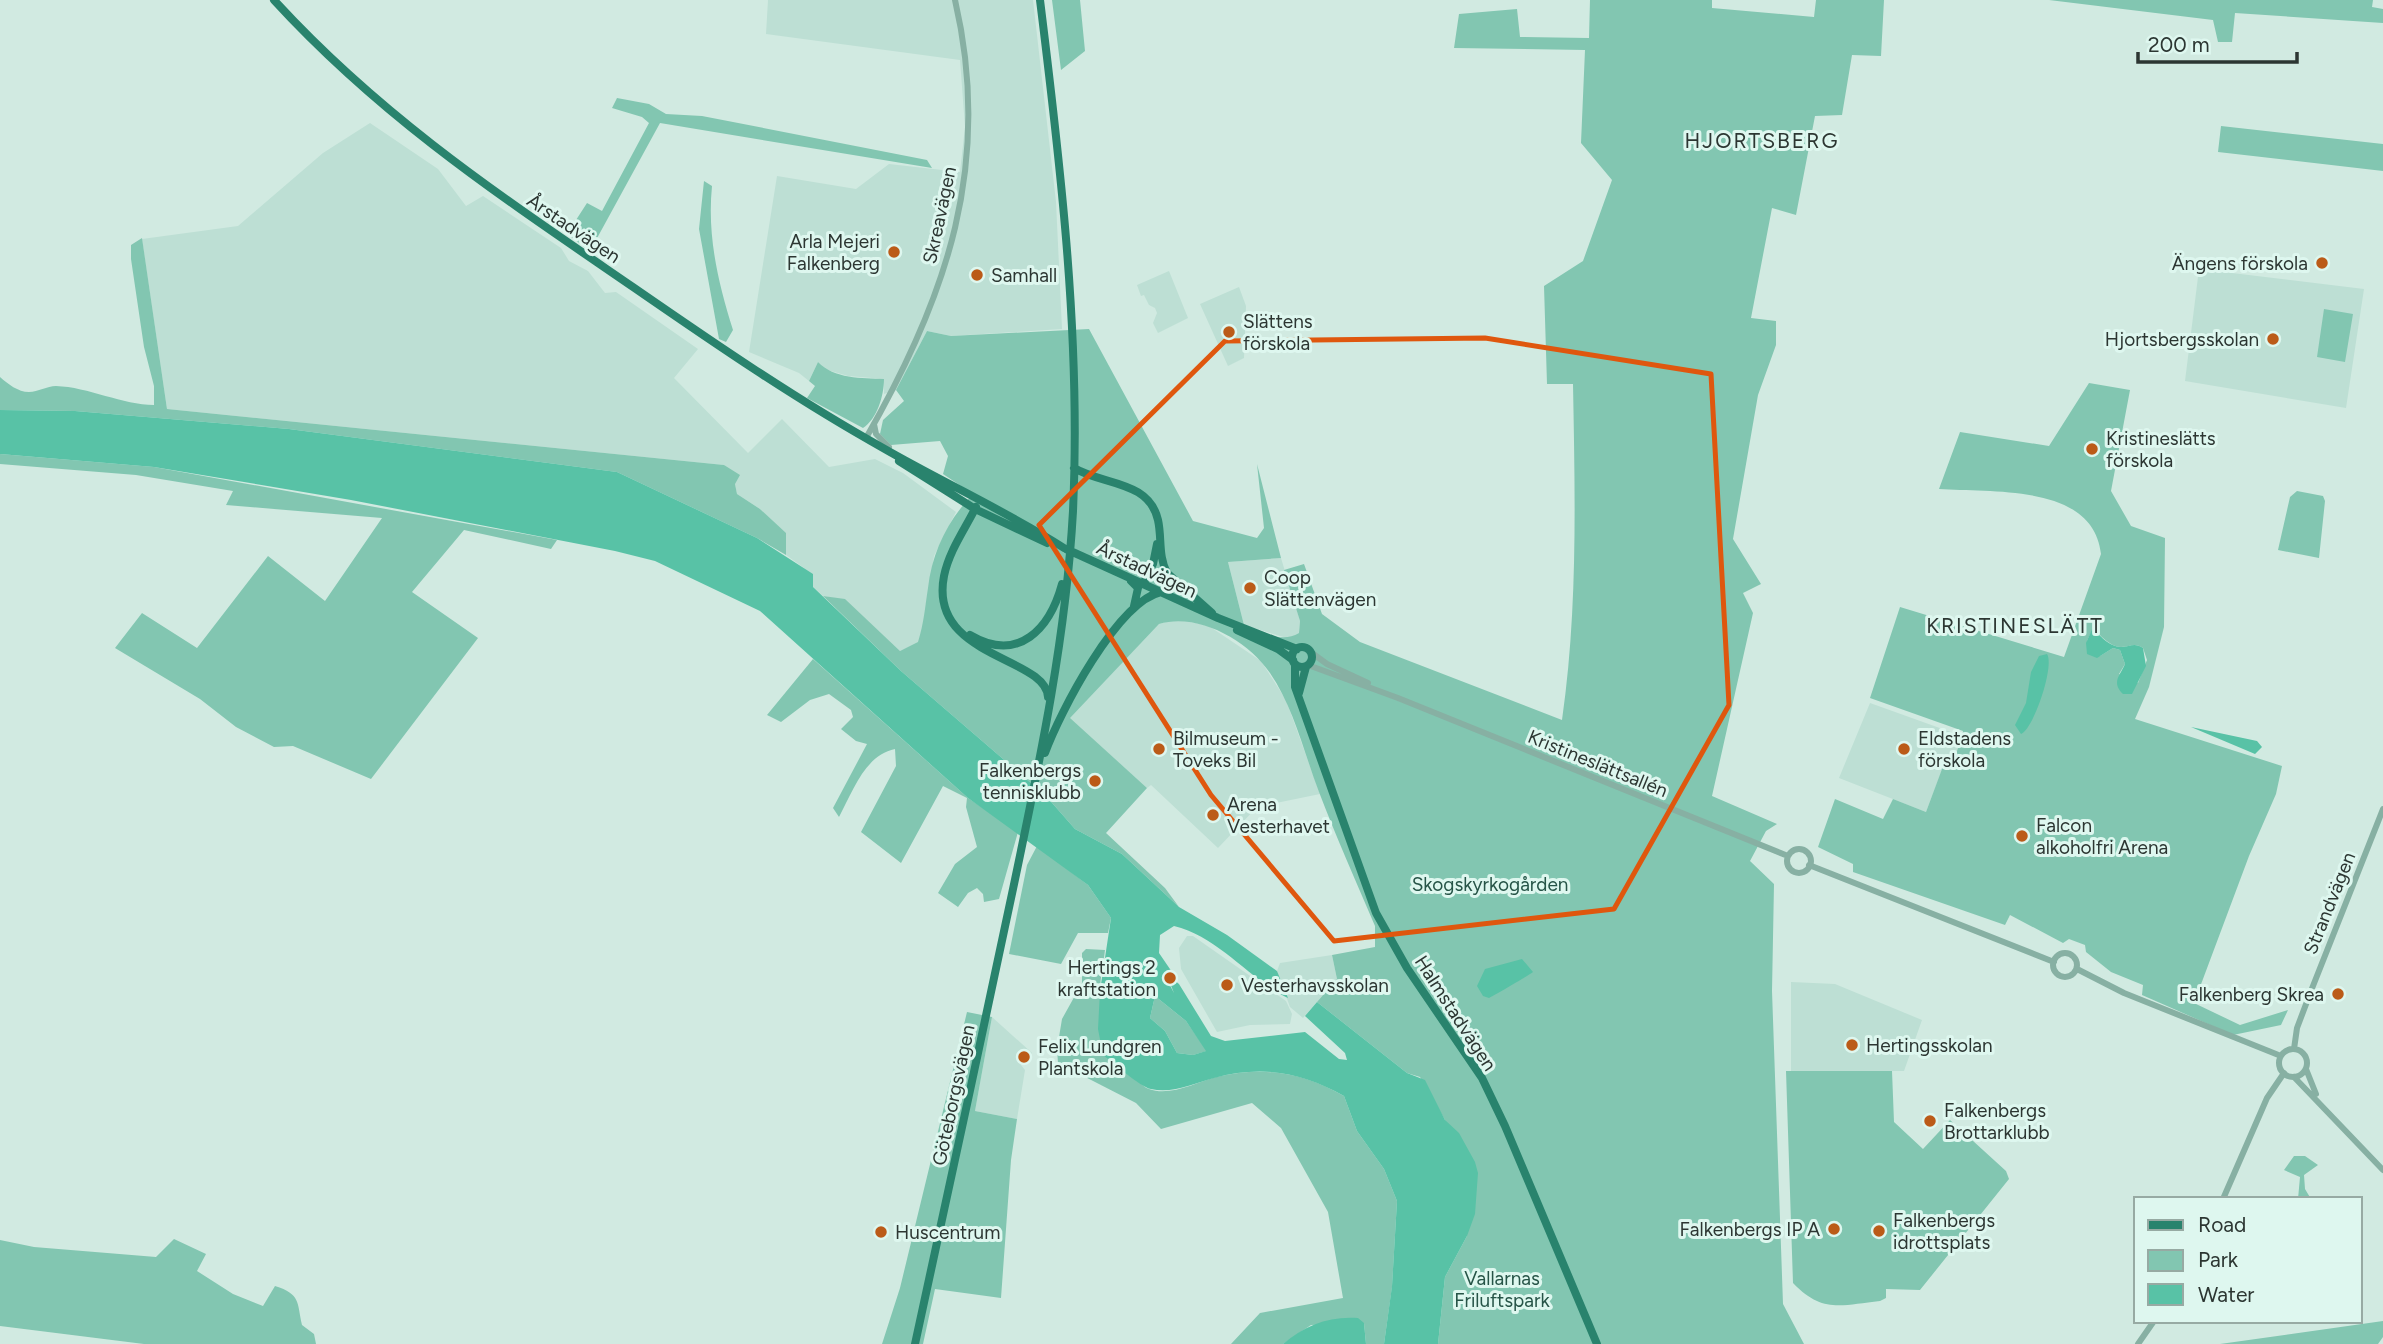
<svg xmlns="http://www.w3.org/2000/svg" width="2383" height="1344" font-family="Figtree,sans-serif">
  <rect width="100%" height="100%" fill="#d1eae1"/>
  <path fill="#bddfd4" d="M 768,0 L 1033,0 L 1056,202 L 1062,329 L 951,336 L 927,331 L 896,390 L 884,394 L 884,379 L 848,376 L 824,369 L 818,362 L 809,381 L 799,373 L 749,352 L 777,176 L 856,189 L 889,164 L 960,172 L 965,127 L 960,60 L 766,34 Z
    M 370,123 L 438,169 L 466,206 L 483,196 L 561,248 L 569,261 L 588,271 L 605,293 L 616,292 L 698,349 L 674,378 L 748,453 L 782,419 L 829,467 L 875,459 L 903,473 L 956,512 L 934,556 L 926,619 L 918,643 L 900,651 L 845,600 L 823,596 L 813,587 L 804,568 L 786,555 L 785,533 L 760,509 L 737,494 L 735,484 L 724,465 L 167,409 L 142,239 L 238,226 L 323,153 Z
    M 2199,269 L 2364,289 L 2346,408 L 2185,381 Z
    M 1169,271 L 1188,318 L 1158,333 L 1153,323 L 1157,313 L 1155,308 L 1149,305 L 1144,295 L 1141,296 L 1137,285 Z
    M 1239,287 L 1246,306 L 1244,358 L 1228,366 L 1200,304 Z
    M 1281,558 L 1300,621 L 1299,633 L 1290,639 L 1244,625 L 1228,562 Z
    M 1177,619 L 1209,626 L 1261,661 L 1286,700 L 1320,794 L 1257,807 L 1218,848 L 1151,785 L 1147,788 L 1069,718 L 1159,624 Z
    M 1870,703 L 1962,736 L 1953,764 L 1945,762 L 1926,812 L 1839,778 Z
    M 1187,936 L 1193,936 L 1286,1001 L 1292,1014 L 1290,1024 L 1250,1025 L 1217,1032 L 1181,969 L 1179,948 Z
    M 1332,955 L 1337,979 L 1303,1018 L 1290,1007 L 1277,971 L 1280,963 Z
    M 1791,982 L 1835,984 L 1922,1020 L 1904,1071 L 1791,1071 Z
    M 992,1017 L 1032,1053 L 1021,1065 L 1025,1070 L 1017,1119 L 975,1111 Z"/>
  <path fill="#82c6b1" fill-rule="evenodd" d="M 1052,0 L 1080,0 L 1085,51 L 1061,70 Z
    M 1590,0 L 1712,0 L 1712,8 L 1814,17 L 1816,0 L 1884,0 L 1881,56 L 1852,55 L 1842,115 L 1815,116 L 1796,215 L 1772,208 L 1751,318 L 1776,321 L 1776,345 L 1758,395 L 1733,539 L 1761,584 L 1743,593 L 1753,613 L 1712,796 L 1777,824 L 1766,831 L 1750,861 L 1774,884 L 1772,991 L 1783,1304 L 1804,1344 L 1438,1344 L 1445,1277 L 1467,1236 L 1445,1120 L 1420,1077 L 1407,1073 L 1317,1002 L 1337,979 L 1332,955 L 1375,947 L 1375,926 C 1356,881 1336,837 1319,792 C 1304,753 1294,708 1270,673 C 1248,640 1197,612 1159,624 L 1070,718 L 1147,788 L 1106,833 L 1165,888 L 1179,907 L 1122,854 L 1075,829 L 1046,796 L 901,671 L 823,596 L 845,599 L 900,651 L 918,642 C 924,623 925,607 928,588 C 932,552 948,520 973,494 L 943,474 L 948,456 L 940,441 L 891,445 L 880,434 L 883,420 L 904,401 L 896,390 L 927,331 L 951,336 L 1089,329 L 1193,521 L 1257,538 L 1264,528 L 1257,464 L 1281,558 L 1228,562 L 1244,625 C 1262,631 1281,644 1299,633 L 1300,621 L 1284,570 L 1304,564 L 1322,614 L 1360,642 L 1562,720 C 1578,609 1575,496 1573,384 L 1547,384 L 1544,286 L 1583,261 L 1612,180 L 1581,143 L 1585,50 L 1454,48 L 1459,14 L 1517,9 L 1520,37 L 1589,38 Z
    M 2049,0 L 2373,0 L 2372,7 L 2383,9 L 2383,23 L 2235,13 L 2232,42 L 2218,42 L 2213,20 Z
    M 617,98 L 649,104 L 666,114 L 702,116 L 927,160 L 932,168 L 660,123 L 590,251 L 567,234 L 587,203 L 602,211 L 649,123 L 642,117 L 612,108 Z
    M 2221,126 L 2383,144 L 2383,171 L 2218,152 Z
    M 704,181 L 712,186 C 707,236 718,282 733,330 L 726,342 L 719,339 L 699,229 Z
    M 142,238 L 167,409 L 724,465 L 740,475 L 735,484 L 737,494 L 760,509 L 786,533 L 786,555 L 757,538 L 617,472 L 289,429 L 75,411 L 0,410 L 0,377 C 8,384 18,392 29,392 C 38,392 47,386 56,386 C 88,387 123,405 154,405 L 154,386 L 144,347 L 131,259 L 131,245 Z
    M 2324,309 L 2353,314 L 2345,362 L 2317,357 Z
    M 818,362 C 834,379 862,378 884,379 C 884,396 877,419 863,428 L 807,398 L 815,386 L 809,381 Z
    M 2089,383 L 2130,390 L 2111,491 L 2131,526 L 2165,538 L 2164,627 L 2149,687 L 2135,719 L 2282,766 L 2276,794 L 2249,856 L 2194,1003 L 2240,1025 L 2288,1010 L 2281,1025 L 2233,1035 L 2142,995 L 2143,985 L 2111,972 L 2086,952 L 2085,945 L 2069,939 L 2063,943 L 2010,915 L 2005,925 L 1853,872 L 1853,864 L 1818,847 L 1835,799 L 1883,819 L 1893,799 L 1926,812 L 1945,761 L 1953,763 L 1962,736 L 1963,731 L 1870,698 L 1900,607 L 2064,657 L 2101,554 C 2093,483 1992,493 1939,489 L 1960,432 L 2049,446 ZM 2093,628 C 2099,634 2110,647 2121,647 C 2131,647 2134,642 2143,648 L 2147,660 L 2138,683 L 2119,674 L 2125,664 L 2120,650 L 2113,648 L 2100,656 L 2087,641 Z
    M 0,454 L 154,467 L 557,540 L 551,549 L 464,530 L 412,592 L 478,638 L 371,779 L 293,746 L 274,747 L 236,727 L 200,699 L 115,648 L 142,613 L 197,648 L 268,556 L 325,601 L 382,518 L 226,505 L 233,491 L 136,475 L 0,464 Z
    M 2297,491 L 2323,496 L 2325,501 L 2319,558 L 2278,550 L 2290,497 Z
    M 813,659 L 968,798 L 1018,832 L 999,899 L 984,902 L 983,894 L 977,888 L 968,893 L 958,907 L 938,893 L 955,864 L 977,847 L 966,807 L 967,798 L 943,786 L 901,863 L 861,832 L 896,766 L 895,749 C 865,755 853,791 839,817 L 833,808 L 867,744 L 856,741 L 841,729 L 853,717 L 851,710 L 829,694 L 810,700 L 781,722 L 767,715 Z
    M 1037,846 L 1088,885 L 1111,918 L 1108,933 L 1078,933 L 1061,964 L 1009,954 L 1027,865 Z
    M 1086,949 L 1105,950 C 1103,967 1098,986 1101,1003 C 1103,1022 1131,1083 1149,1089 C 1170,1097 1197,1082 1216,1077 C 1264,1066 1302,1072 1344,1096 L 1357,1131 L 1384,1169 L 1397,1201 L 1392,1287 L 1384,1344 L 1366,1344 L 1364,1323 L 1311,1325 L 1283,1344 L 1231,1344 L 1260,1313 L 1343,1298 L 1328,1212 L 1281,1128 L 1252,1103 L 1161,1129 L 1136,1103 L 1058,1063 L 1057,1049 L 1062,1019 L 1082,983 L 1082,953 Z
    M 1155,996 L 1186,1021 L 1207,1051 L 1193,1055 L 1177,1053 L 1165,1031 L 1150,1018 Z
    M 967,1012 L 992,1017 L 975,1111 L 1017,1119 L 1011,1160 L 1001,1298 L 935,1289 L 923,1344 L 882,1344 L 900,1288 Z
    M 1786,1071 L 1892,1071 L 1894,1122 L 1923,1149 L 1950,1120 L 2006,1171 L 2009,1179 L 1920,1290 L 1886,1289 L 1886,1298 L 1880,1301 C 1841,1305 1823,1314 1793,1283 Z
    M 2294,1156 L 2305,1156 L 2318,1165 L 2304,1175 L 2305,1189 L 2311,1199 L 2298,1199 L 2300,1177 L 2284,1170 Z
    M 174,1239 L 206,1254 L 197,1271 L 233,1294 L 263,1306 L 275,1286 C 301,1294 297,1303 302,1325 L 314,1334 L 316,1344 L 144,1344 L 0,1326 L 0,1240 L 34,1247 L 156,1257 Z
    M 2383,1321 L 2383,1337 L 2378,1344 L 2220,1344 Z"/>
  <path fill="#58c2a6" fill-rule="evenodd" d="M 0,410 L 75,411 L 289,429 L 617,472 L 757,538 L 813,574 L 813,587 L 901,671 L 1046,796 L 1075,829 L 1122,854 L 1179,907 L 1227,935 L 1277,971 L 1288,998 C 1249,979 1219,937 1174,926 L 1160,935 L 1159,953 L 1172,972 L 1165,976 L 1174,993 L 1170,983 L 1174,980 L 1179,984 L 1211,1036 L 1225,1041 L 1305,1032 L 1339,1059 L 1347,1060 L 1345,1053 L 1305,1016 L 1317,1002 L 1407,1073 L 1425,1080 L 1445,1120 L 1459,1133 L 1475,1162 L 1478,1173 L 1475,1214 L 1467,1236 L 1445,1277 L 1438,1344 L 1384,1344 L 1392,1286 L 1397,1201 L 1384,1169 L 1357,1131 L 1344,1096 C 1302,1072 1262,1065 1214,1078 C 1194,1083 1173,1094 1151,1089 C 1140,1087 1114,1063 1103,1055 L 1098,1029 L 1100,991 L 1111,918 L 1088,885 L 968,798 L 760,611 L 655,561 L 615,551 L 351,500 L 154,467 L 0,454 ZM 1155,996 L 1186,1021 L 1206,1051 L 1193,1055 L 1177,1053 L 1165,1031 L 1150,1018 Z
    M 2093,627 C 2098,635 2110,647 2121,647 C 2130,647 2134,642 2143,648 L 2146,666 L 2132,694 L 2123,694 C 2111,682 2120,676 2125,664 L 2120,650 L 2113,648 L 2097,658 L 2087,654 L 2086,643 Z
    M 2047,654 C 2055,666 2033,730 2021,734 L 2015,725 L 2026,703 L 2031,672 L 2039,656 Z
    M 2191,727 L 2257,741 L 2262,747 L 2255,754 Z
    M 1522,959 L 1533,972 C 1531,974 1492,997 1489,998 L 1483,996 L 1477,986 L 1485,969 Z
    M 1358,1318 L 1364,1323 L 1366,1344 L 1283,1344 C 1305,1325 1329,1316 1358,1318 Z"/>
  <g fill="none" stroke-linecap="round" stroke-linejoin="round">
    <path stroke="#87b0a3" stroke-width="6" d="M 874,424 L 876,434 L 889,447
      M 866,438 C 947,297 993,163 955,0
      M 1312,653 L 1327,664 L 1368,683
      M 1308,665 L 1398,698 L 1788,856
      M1787 861a12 12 0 1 1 24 0a12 12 0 1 1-24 0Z
      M 1809,865 L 2054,962
      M2053 965a12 12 0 1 1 24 0a12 12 0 1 1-24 0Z
      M 2077,969 L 2124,993 L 2281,1056
      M2279 1063a14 14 0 1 1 28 0a14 14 0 1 1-28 0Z
      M 2294,1049 L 2297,1028 L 2311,991 L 2383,809
      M 2306,1069 L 2316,1094
      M 2294,1077 L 2383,1170
      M 2223,1199 L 2267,1098 L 2284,1073
      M 2138,1344 L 2154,1321"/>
    <path stroke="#29836d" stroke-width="8" d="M 274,0 C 382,118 502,197 633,287 C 714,343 797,400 883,448 C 942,482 1006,511 1064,548
      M 899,461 L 975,509 L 1047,543
      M 1074,468 C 1102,485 1149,480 1158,520 C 1162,538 1158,556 1167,573 L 1212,613
      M 976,507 C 965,529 949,551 944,576 C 928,658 1046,656 1048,697
      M 1066,549 L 1218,618 L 1297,649
      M 1131,581 L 1138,588 L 1134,606
      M 1143,584 L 1153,564 L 1157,544
      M 1237,630 L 1278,649 L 1293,660
      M 970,635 C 1019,664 1050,628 1062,584
      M1292 657a10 10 0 1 1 20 0a10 10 0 1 1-20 0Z
      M 1295,664 L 1295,687 L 1376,913 L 1407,968 L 1482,1078 L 1505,1126 L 1597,1344
      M 1299,693 L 1306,667
      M 1045,753 C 1060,712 1117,602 1161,592
      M 915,1344 C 948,1192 981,1041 1013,889 C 1039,765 1066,639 1073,511 C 1081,341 1061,169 1040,0"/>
  </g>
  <path fill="none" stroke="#df570e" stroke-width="5" stroke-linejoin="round" d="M 1485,338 L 1711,374 L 1729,705 L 1614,909 L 1334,941 L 1211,795 L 1039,525 L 1225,341 Z"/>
  <g fill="#bb5b18" stroke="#def7ef" stroke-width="2.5">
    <circle cx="894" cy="252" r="7"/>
    <circle cx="2322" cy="263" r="7"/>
    <circle cx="977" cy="275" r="7"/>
    <circle cx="1229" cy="332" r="7"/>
    <circle cx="2273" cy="339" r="7"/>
    <circle cx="2092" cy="449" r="7"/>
    <circle cx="1250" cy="588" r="7"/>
    <circle cx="1159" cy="749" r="7"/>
    <circle cx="1904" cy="749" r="7"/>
    <circle cx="1095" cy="781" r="7"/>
    <circle cx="1213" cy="815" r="7"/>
    <circle cx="2022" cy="836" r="7"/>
    <circle cx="1170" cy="978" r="7"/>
    <circle cx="1227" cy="985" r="7"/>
    <circle cx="2338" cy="994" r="7"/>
    <circle cx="1852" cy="1045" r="7"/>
    <circle cx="1024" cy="1057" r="7"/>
    <circle cx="1930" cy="1121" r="7"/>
    <circle cx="1834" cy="1229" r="7"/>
    <circle cx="1879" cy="1231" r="7"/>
    <circle cx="881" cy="1232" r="7"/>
  </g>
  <g text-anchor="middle" stroke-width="6" stroke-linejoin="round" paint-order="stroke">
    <g font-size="19" fill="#2c3632" stroke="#def7ef">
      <text transform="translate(939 215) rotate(-78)" y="7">Skreavägen</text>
      <text transform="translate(574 228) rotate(34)" y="7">Årstadvägen</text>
      <text transform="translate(1147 569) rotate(25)" y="7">Årstadvägen</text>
      <text transform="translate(1598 763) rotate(22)" y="7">Kristineslättsallén</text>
      <text transform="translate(2329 903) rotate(-68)" y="7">Strandvägen</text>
      <text transform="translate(1456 1013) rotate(57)" y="7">Halmstadvägen</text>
      <text transform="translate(953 1095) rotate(-78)" y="7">Göteborgsvägen</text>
    </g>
    <g font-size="19" fill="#2c3632" stroke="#def7ef" text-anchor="start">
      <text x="880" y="248" text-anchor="end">Arla Mejeri<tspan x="880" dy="22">Falkenberg</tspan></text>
      <text x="2308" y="270" text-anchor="end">Ängens förskola</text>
      <text x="991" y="282">Samhall</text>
      <text x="1243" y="328">Slättens<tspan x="1243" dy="22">förskola</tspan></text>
      <text x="2259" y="346" text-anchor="end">Hjortsbergsskolan</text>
      <text x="2106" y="445">Kristineslätts<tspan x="2106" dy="22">förskola</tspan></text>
      <text x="1264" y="584">Coop<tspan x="1264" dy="22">Slättenvägen</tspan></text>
      <text x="1173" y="745">Bilmuseum -<tspan x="1173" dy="22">Toveks Bil</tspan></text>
      <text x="1918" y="745">Eldstadens<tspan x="1918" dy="22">förskola</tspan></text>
      <text x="1081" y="777" text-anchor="end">Falkenbergs<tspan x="1081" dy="22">tennisklubb</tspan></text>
      <text x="1227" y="811">Arena<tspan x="1227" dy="22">Vesterhavet</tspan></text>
      <text x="2036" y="832">Falcon<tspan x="2036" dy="22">alkoholfri Arena</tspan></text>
      <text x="1156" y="974" text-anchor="end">Hertings 2<tspan x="1156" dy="22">kraftstation</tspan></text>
      <text x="1241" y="992">Vesterhavsskolan</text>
      <text x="2324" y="1001" text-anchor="end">Falkenberg Skrea</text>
      <text x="1866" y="1052">Hertingsskolan</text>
      <text x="1038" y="1053">Felix Lundgren<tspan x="1038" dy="22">Plantskola</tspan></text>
      <text x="1944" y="1117">Falkenbergs<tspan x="1944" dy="22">Brottarklubb</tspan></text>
      <text x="1893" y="1227">Falkenbergs<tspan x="1893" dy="22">idrottsplats</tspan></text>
      <text x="1820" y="1236" text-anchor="end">Falkenbergs IP A</text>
      <text x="895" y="1239">Huscentrum</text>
    </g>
    <g font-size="19" fill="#265447" stroke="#def7ef">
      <text x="1490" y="891">Skogskyrkogården</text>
      <text x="1502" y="1285">Vallarnas<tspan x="1502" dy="22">Friluftspark</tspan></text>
    </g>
    <g font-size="21" letter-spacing="2" fill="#2c3632" stroke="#def7ef">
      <text x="1762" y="148">HJORTSBERG</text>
      <text x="2015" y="633">KRISTINESLÄTT</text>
    </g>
  </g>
  <rect x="2134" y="1197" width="228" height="126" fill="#def7ef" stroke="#97aaa3" stroke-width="2"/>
  <rect x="2148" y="1220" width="35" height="10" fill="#29836d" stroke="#97aaa3" stroke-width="2"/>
  <text x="2198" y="1232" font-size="21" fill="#2c3632">Road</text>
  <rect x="2148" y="1250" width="35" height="21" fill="#82c6b1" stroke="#97aaa3" stroke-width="2"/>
  <text x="2198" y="1267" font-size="21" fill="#2c3632">Park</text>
  <rect x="2148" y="1284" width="35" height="21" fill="#58c2a6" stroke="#97aaa3" stroke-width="2"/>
  <text x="2198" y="1302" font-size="21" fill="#2c3632">Water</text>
  <path d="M2138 52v10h159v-10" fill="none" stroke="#2c3632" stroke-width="3.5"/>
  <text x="2148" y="52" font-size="21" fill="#2c3632" stroke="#def7ef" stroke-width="5" paint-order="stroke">200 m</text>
</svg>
